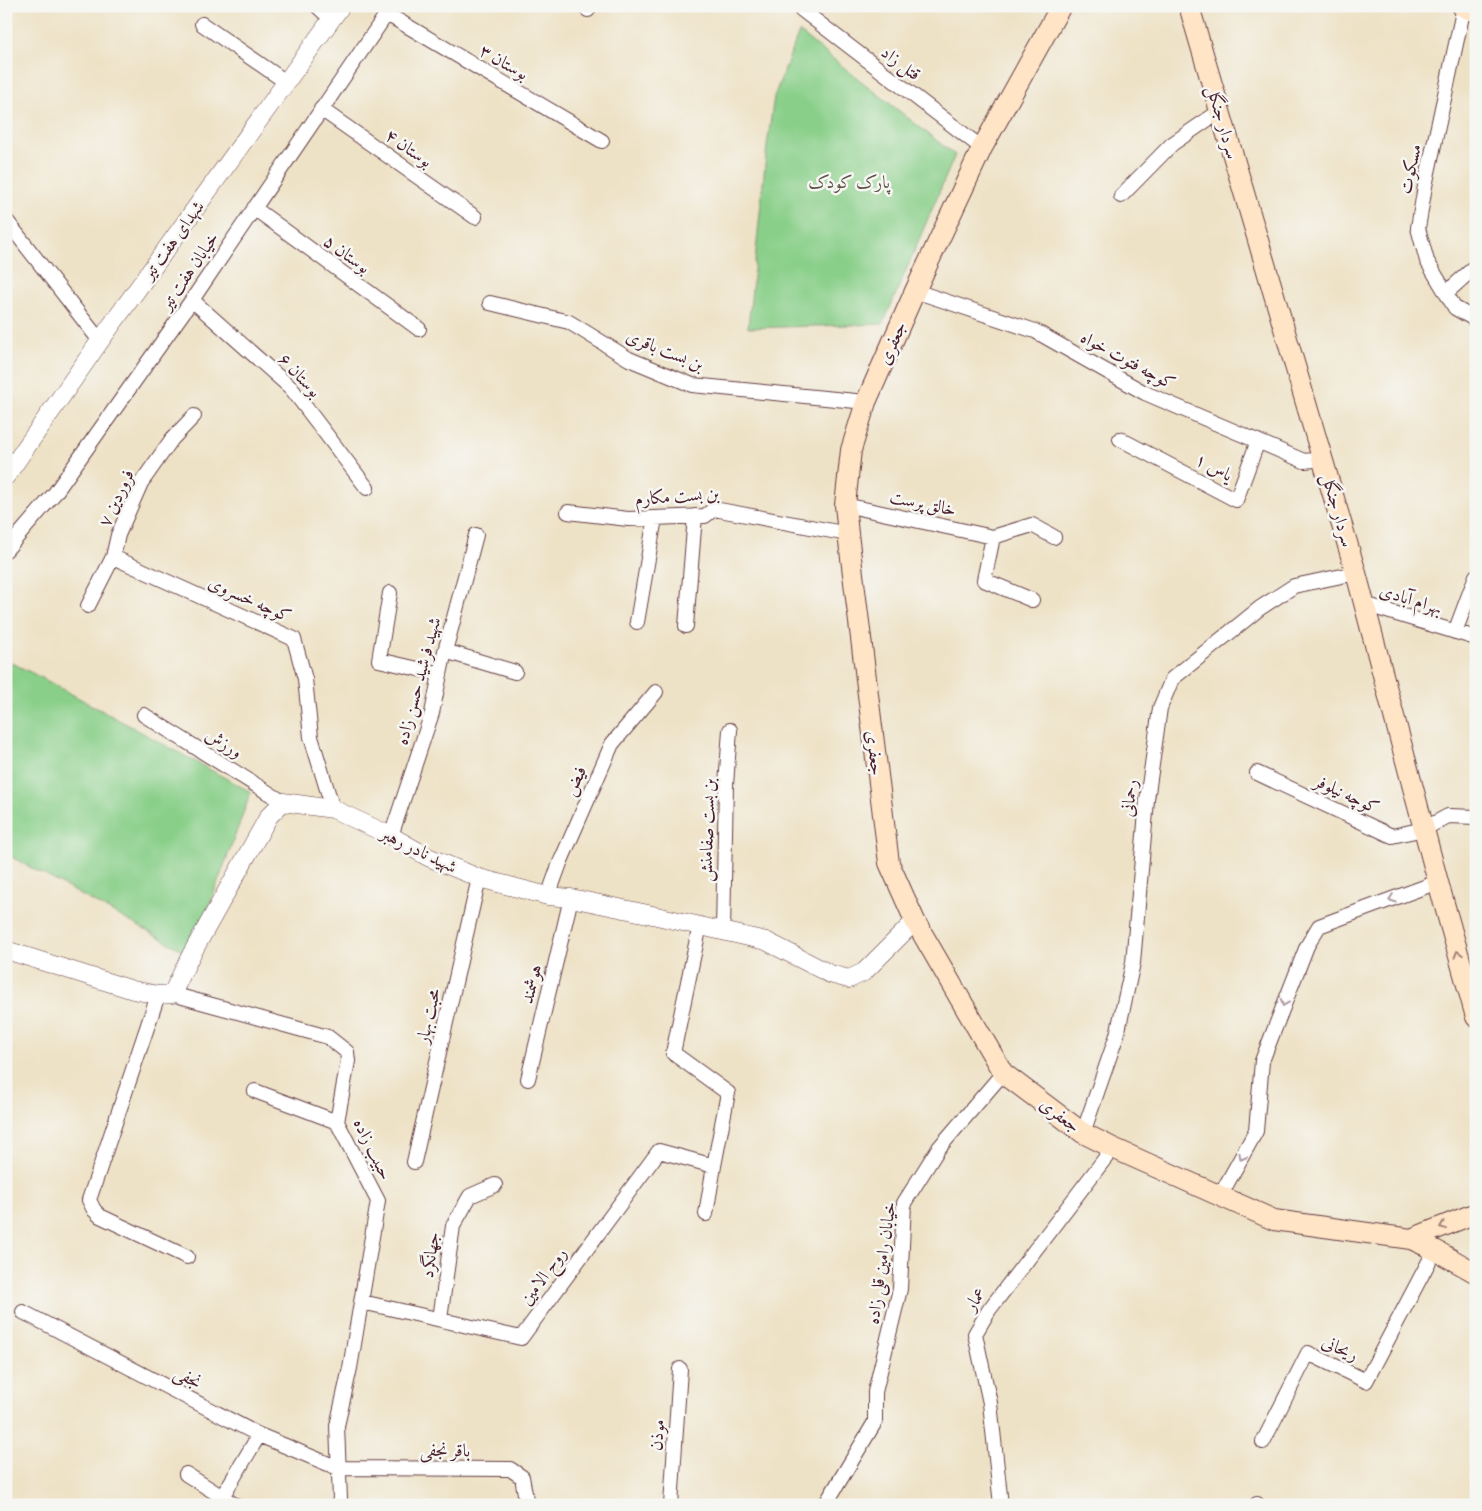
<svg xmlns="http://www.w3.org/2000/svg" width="1482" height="1511" font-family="Alegreya,Amiri,serif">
  <rect width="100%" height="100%" fill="#f6f6f2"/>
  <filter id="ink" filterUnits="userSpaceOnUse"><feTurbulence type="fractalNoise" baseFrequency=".02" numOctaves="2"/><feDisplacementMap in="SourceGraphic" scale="10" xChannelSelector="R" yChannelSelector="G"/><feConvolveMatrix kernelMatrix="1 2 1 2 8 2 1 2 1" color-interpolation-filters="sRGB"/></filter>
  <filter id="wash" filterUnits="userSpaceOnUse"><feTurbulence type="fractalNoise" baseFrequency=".0096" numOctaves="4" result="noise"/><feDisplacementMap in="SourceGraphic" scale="20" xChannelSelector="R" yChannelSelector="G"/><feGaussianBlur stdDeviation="1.12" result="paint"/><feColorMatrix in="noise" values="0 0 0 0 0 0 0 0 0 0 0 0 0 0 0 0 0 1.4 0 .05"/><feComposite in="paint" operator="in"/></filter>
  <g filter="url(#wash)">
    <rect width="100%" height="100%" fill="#eee2c6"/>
    <path fill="#89cf89" stroke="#6a775a" d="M 799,32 L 955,155 L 883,324 L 748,328 L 767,146 L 774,97 Z
      M 6,660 L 42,678 L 251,792 L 191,955 L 6,854 Z"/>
  </g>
  <g filter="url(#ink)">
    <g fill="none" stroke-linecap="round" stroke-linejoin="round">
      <g stroke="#633c42" stroke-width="16">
        <path id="minor" d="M 317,6 L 332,20
          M 584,6 L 588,10
          M 799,6 L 802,10 L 982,148
          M 1464,7 L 1425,186 L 1418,228 L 1427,261 L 1455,308 L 1476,320
          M 387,14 L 602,141
          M 202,24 L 286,82
          M 321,109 L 475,217
          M 1121,196 L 1172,144 L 1220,111
          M 254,208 L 419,329
          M 6,220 L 100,341
          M 915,291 L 1035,331 L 1145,393 L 1304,461 L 1323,459
          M 1446,293 L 1476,266
          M 192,300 L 291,388 L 367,488
          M 490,303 L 569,322 L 629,359 L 692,385 L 866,402
          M 1120,439 L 1236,500 L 1258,441
          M 845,505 L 993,537
          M 568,512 L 628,519 L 705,516 L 714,509 L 848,534
          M 6,550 L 55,493 L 192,300 L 392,6
          M 113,557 L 294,639 L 305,679 L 311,737 L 333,809
          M 390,593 L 379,660 L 440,674 L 445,651 L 515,672
          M 1032,600 L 984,580 L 993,537 L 1032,525 L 1054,537
          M 1364,604 L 1476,638
          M 88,606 L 113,557 L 118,535 L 141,483 L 172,439 L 194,416
          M 637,622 L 655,518
          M 686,626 L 695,516
          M 1455,632 L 1476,576
          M 144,715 L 283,802
          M 1257,773 L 1392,836 L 1424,829 L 1448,816 L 1476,817
          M 391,836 L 432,713 L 444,655 L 476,535
          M 548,896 L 560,863 L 612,744 L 656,692
          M 700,925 L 673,1053 L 728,1093 L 714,1166 L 706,1214
          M 723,930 L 726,785 L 730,730
          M 172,994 L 328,1037 L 347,1052 L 348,1061 L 337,1122 L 378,1201 L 350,1368 L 337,1426 L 340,1499 L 338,1505
          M 158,995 L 89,1200 L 94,1210 L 100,1216 L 187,1257
          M 528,1079 L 571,898
          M 255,1091 L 337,1122
          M 1083,1133 L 1117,1035 L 1133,963 L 1147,800 L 1160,708 L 1172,679 L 1260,608 L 1294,586 L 1356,573
          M 414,1162 L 479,878
          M 1220,1196 L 1256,1131 L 1262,1061 L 1307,946 L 1319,926 L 1438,882
          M 362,1302 L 521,1338 L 659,1151 L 714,1166
          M 23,1312 L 259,1435 L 338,1468 L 510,1469 L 522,1477 L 527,1505
          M 440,1319 L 453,1226 L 470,1196 L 495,1185
          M 1263,1442 L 1308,1353 L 1366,1381 L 1435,1250
          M 186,1474 L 235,1505
          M 222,1497 L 259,1435
          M 671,1505 L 680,1369
          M 825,1505 L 875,1422 L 875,1392 L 900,1289 L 904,1203 L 938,1149 L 1003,1073
          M 1001,1505 L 990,1403 L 975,1334 L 989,1310 L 1113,1148
          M 1257,1505 L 1257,1504"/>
      </g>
      <g stroke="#633c42" stroke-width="19">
        <path id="tertiary" d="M 6,476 L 100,341 L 341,6
          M 6,950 L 133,990 L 158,995 L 172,994 L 191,955 L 269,816 L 283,802 L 333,809 L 391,836 L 428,857 L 479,878 L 548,896 L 571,898 L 648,914 L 766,941 L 830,974 L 849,979 L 864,972 L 915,921"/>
      </g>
      <g stroke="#633c42" stroke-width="22">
        <path id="secondary" d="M 1061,6 L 982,148 L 915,291 L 866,402 L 851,450 L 845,505 L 848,534 L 889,863 L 915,921 L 1003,1073 L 1083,1133 L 1113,1148 L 1274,1220 L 1411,1239 L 1435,1250 L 1476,1273
          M 1189,6 L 1356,573 L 1438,882 L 1476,1017
          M 1462,6 L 1476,12
          M 1411,1239 L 1476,1213"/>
      </g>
      <use href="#minor" stroke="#fff" stroke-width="14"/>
      <use href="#tertiary" stroke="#fff" stroke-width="18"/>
      <use href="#secondary" stroke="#ffe4c6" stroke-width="20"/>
    </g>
    <defs><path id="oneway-chevron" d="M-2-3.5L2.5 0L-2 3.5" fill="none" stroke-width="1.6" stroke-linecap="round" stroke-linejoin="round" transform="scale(1.25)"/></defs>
    <g stroke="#ae9aa0">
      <use href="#oneway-chevron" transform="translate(1392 899) rotate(160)"/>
      <use href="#oneway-chevron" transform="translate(1284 1003) rotate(112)"/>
      <use href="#oneway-chevron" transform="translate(1242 1157) rotate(120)"/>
    </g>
    <g stroke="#a48278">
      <use href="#oneway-chevron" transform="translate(1458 954) rotate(-106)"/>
      <use href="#oneway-chevron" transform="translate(1443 1226) rotate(158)"/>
    </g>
  </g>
  <g text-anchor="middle" stroke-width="5" stroke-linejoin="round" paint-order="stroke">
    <g font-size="18" fill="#4a1f2b" stroke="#f6f6f2">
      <text transform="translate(504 62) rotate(30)" y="6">بوستان ۳</text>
      <text transform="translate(901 63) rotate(37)" y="6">قتل زاد</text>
      <text transform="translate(1223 122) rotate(74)" y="6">سردار جنگل</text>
      <text transform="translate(409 148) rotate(35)" y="6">بوستان ۴</text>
      <text transform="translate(1410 169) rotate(-78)" y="6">مسکوت</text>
      <text transform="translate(173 240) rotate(-54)" y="6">شهدای هفت تیر</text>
      <text transform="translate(347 254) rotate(36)" y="6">بوستان ۵</text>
      <text transform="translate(189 271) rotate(-56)" y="6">خیابان هفت تیر</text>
      <text transform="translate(892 343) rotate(-66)" y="6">جعفری</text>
      <text transform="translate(665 350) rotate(22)" y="6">بن بست باقری</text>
      <text transform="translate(1128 360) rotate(28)" y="6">کوچه فتوت خواه</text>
      <text transform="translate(300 375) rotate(47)" y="6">بوستان ۶</text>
      <text transform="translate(1214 467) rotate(28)" y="6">یاس ۱</text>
      <text transform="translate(677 496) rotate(-4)" y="6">بن بست مکارم</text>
      <text transform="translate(116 498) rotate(-65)" y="6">فروردین ۷</text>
      <text transform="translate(923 503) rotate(12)" y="6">خالق پرست</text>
      <text transform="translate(1338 510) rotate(74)" y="6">سردار جنگل</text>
      <text transform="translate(250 599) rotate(24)" y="6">کوچه خسروی</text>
      <text transform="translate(1411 599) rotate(17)" y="6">بهرام آبادی</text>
      <text transform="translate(418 681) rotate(-75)" y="6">شهید فرشید حسن زاده</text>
      <text transform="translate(224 743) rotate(32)" y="6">ورزش</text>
      <text transform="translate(875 753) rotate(83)" y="6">جعفری</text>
      <text transform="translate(575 781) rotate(-66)" y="6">فیض</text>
      <text transform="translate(1347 794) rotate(25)" y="6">کوچه نیلوفر</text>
      <text transform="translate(1129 798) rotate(-83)" y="6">رحمانی</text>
      <text transform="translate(707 830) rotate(-88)" y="6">بن بست صفامنش</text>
      <text transform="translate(419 850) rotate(26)" y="6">شهید نادر رهبر</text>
      <text transform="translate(531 984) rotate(-76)" y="6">هوشمند</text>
      <text transform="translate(428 1016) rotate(-77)" y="6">محبت بهار</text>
      <text transform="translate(1060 1115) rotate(37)" y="6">جعفری</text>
      <text transform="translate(373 1149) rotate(64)" y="6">حبیب زاده</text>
      <text transform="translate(430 1255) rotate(-82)" y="6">جهانگرد</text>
      <text transform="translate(881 1263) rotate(-82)" y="6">خیابان رامین قلی زاده</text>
      <text transform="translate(543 1276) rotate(-54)" y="6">روح الامین</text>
      <text transform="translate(975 1299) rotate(-56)" y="6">عمار</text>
      <text transform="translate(1340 1348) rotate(24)" y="6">ریحانی</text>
      <text transform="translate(188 1377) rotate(28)" y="6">نجفی</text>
      <text transform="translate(657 1435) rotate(-85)" y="6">موذن</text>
      <text transform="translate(445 1450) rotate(1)" y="6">باقر نجفی</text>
    </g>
    <g font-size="18" fill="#5d5447" stroke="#f6f6f2">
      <text x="849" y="188">پارک کودک</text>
    </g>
  </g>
  <rect width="1482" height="1511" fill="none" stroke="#f6f6f2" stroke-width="25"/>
</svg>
